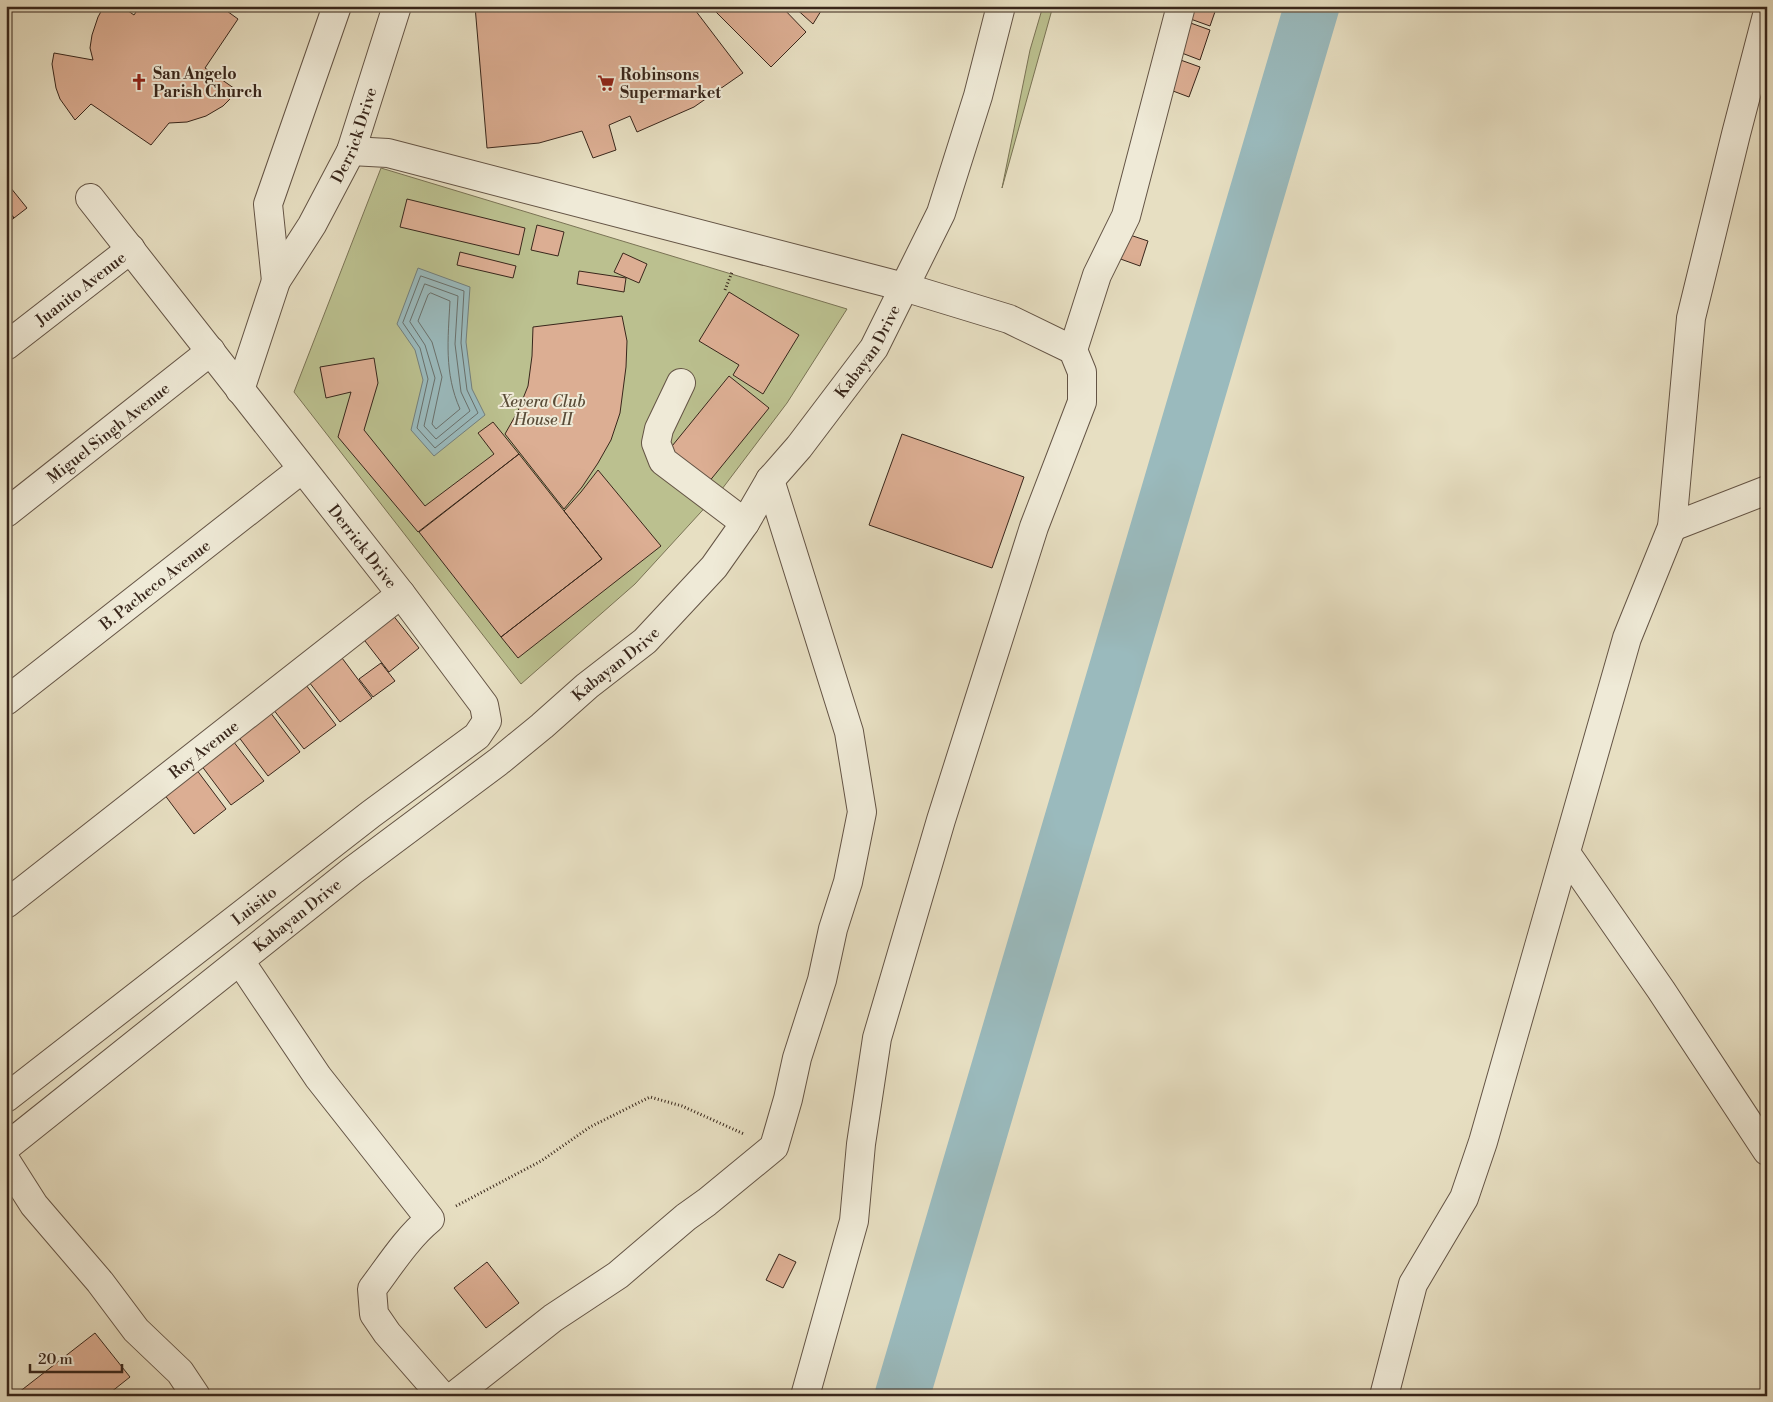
<svg xmlns="http://www.w3.org/2000/svg" width="1773" height="1402" font-family="'Libre Bodoni',serif">
  <rect width="100%" height="100%" fill="#e7dfc2"/>
  <filter id="stains"><feTurbulence type="fractalNoise" baseFrequency=".004" numOctaves="4"/><feColorMatrix values="0 0 0 0 .2 0 0 0 0 .09 0 0 0 0 .02 0 0 0 .5 -.17"/></filter>
  <radialGradient id="worn" r=".72"><stop offset=".6" stop-color="#630" stop-opacity="0"/><stop offset="1" stop-color="#630" stop-opacity=".3"/></radialGradient>
  <path fill="#bbc08f" stroke="#7a7355" d="M 1043,6 L 1053,6 L 1002,188 L 1030,50 Z
    M 381,168 L 847,309 L 787,403 L 722,489 L 635,584 L 521,684 L 294,392 Z"/>
  <path fill="#9ababd" stroke="#737f7c" d="M 418,268 L 470,287 L 466,342 L 472,389 L 485,415 L 434,456 L 411,430 L 423,380 L 415,350 L 397,324 Z"/>
  <g fill="none" stroke-linecap="round" stroke-linejoin="round">
    <path stroke="#69706c" stroke-width="1" d="M 421,276 L 464,291 L 461,343 L 467,390 L 478,413 L 435,448 L 417,428 L 428,379 L 420,348 L 403,323 Z
      M 425,284 L 458,296 L 455,344 L 461,392 L 470,411 L 436,439 L 424,426 L 435,378 L 425,345 L 410,322 Z
      M 431,293 L 450,301 C 448,339 444,373 460,409 L 436,429 L 432,424 L 442,377 L 432,342 L 418,321 L 428,295 Z"/>
    <path stroke="#9ababd" stroke-width="55" d="M 902,1396 L 1312,6"/>
  </g>
  <path fill="#dcae93" stroke="#38261b" d="M 74,6 L 86,6 L 79,12 Z
    M 104,6 L 121,6 L 134,15 L 140,6 L 220,6 L 238,19 L 205,68 L 238,91 L 223,106 L 206,116 L 187,122 L 169,123 L 151,145 L 91,104 L 75,120 L 60,99 L 56,88 L 52,64 L 54,53 L 93,60 L 90,48 L 92,35 L 98,17 Z
    M 475,6 L 692,6 L 743,73 L 694,107 L 637,132 L 630,116 L 609,125 L 616,150 L 593,158 L 582,131 L 539,143 L 487,148 Z
    M 710,6 L 781,6 L 806,32 L 771,67 Z
    M 793,6 L 824,6 L 813,24 Z
    M 1189,6 L 1217,6 L 1210,26 L 1185,17 Z
    M 1185,21 L 1210,30 L 1200,60 L 1174,50 Z
    M 1175,58 L 1200,67 L 1189,97 L 1165,88 Z
    M 6,182 L 27,208 L 14,218 L 6,208 Z
    M 407,199 L 525,228 L 519,255 L 400,227 Z
    M 6,208 L 14,218 L 6,224 Z
    M 537,225 L 564,232 L 558,256 L 531,250 Z
    M 1124,233 L 1148,241 L 1140,266 L 1115,257 Z
    M 460,252 L 516,266 L 513,278 L 457,265 Z
    M 623,253 L 647,264 L 639,283 L 614,272 Z
    M 579,271 L 626,278 L 624,292 L 577,284 Z
    M 729,292 L 799,335 L 763,394 L 733,375 L 739,365 L 699,341 Z
    M 622,316 L 627,341 L 626,367 L 620,413 L 611,440 L 598,463 L 582,487 L 564,509 L 505,434 L 518,411 L 528,386 L 532,356 L 533,327 Z
    M 374,358 L 378,383 L 364,430 L 425,506 L 494,454 L 478,433 L 493,422 L 519,454 L 418,532 L 338,437 L 351,392 L 326,398 L 320,367 Z
    M 729,376 L 769,408 L 708,483 L 668,451 Z
    M 902,434 L 1024,477 L 992,568 L 869,525 Z
    M 519,454 L 602,559 L 501,637 L 419,532 Z
    M 598,470 L 661,546 L 518,658 L 501,637 L 602,559 L 564,511 L 581,492 Z
    M 388,609 L 419,648 L 389,672 L 358,632 Z
    M 342,658 L 372,698 L 340,722 L 309,682 Z
    M 381,663 L 395,681 L 373,697 L 359,679 Z
    M 306,685 L 336,725 L 304,749 L 273,709 Z
    M 270,712 L 300,752 L 268,776 L 238,736 Z
    M 233,741 L 264,781 L 231,805 L 201,765 Z
    M 196,769 L 226,809 L 194,834 L 164,794 Z
    M 779,1254 L 796,1262 L 783,1288 L 766,1280 Z
    M 487,1262 L 519,1303 L 486,1328 L 454,1288 Z
    M 95,1333 L 130,1377 L 106,1396 L 14,1396 Z"/>
  <g fill="none" stroke-linecap="round" stroke-linejoin="round">
    <g stroke="#645445" stroke-width="30">
      <g id="minor">
        <path d="M 351,151 L 388,153 L 904,287 L 1009,319 L 1073,350 L 1082,372 L 1082,402 L 1034,527 L 941,820 L 877,1038 L 861,1144 L 854,1221 L 805,1396"/>
        <path d="M 276,281 L 268,204 L 337,6"/>
        <path id="s1" d="M 6,346 L 131,249"/>
        <path d="M 1073,350 L 1097,275 L 1126,216 L 1181,6"/>
        <path d="M 681,383 L 659,429 L 656,443 L 663,461 L 745,523"/>
        <path id="s2" d="M 240,390 L 276,281 L 312,225 L 351,151 L 397,6"/>
        <path id="s3" d="M 6,513 L 211,351"/>
        <path d="M 1672,527 L 1767,490"/>
        <path id="s4" d="M 6,701 L 302,469"/>
        <path d="M 1566,853 L 1661,990 L 1767,1151"/>
        <path id="s5" d="M 6,904 L 401,594"/>
        <path d="M 240,961 L 318,1077 L 430,1219 C 407,1238 390,1265 372,1289 L 374,1314 L 387,1333 L 442,1396"/>
        <path id="s6" d="M 6,1098 L 371,814 L 477,736 L 487,721 L 484,705 L 401,594 L 90,198"/>
        <path id="s7" d="M 6,1147 L 352,871 L 498,762 L 542,726 L 587,686 L 645,641 L 714,567 L 745,523 L 770,480 L 799,447 L 874,348 L 941,213 L 978,96 L 1001,6"/>
        <path d="M 6,1161 L 34,1205 L 100,1282 L 136,1330 L 180,1372 L 196,1396"/>
        <path d="M 454,1396 L 553,1318 L 618,1275 L 686,1217 L 707,1202 L 774,1147 L 788,1099 L 797,1058 L 822,980 L 833,929 L 848,882 L 862,812 L 849,732 L 770,480"/>
        <path d="M 1384,1396 L 1413,1284 L 1464,1198 L 1483,1142 L 1627,638 L 1672,527 L 1691,318 L 1736,134 L 1767,15"/>
      </g>
    </g>
    <path stroke="#38261b" stroke-width="3" stroke-dasharray="1 2.5" stroke-linecap="butt" d="M 725,290 L 732,272
      M 456,1206 L 541,1161 L 590,1127 L 650,1097 L 682,1106 L 744,1134"/>
    <use href="#minor" stroke="#efead7" stroke-width="28"/>
  </g>
  <defs>
    <g id="church-bare" transform="scale(1.35)"><path d="M-1.2-6h2.4v3.5h3.3v2.4h-3.3V6h-2.4V-.1h-3.3v-2.4h3.3Z" fill="#8f2418" stroke="#efead7" stroke-width="2.5" paint-order="stroke"/></g>
    <g id="supermarket-bare" transform="scale(1.35)"><path d="M-6-5.5h2.5l.6 2H6L4.5 2H-2.5L-4.4-4H-6ZM-1.5 3.2a1.3 1.3 0 1 0 .1 0ZM3 3.2a1.3 1.3 0 1 0 .1 0Z" fill="#8f2418" stroke="#efead7" stroke-width="2.5" paint-order="stroke"/></g>
  </defs>
  <g fill-rule="evenodd">
    <use href="#church-bare" x="139" y="82"/>
    <use href="#supermarket-bare" x="606" y="83"/>
  </g>
  <g text-anchor="middle" stroke-width="4" stroke-linejoin="round" paint-order="stroke">
    <g font-size="16" font-weight="bold" fill="#38261b" stroke="#efead7" text-anchor="start">
      <text x="153" y="79">San Angelo<tspan x="153" dy="18">Parish Church</tspan></text>
      <text x="620" y="80">Robinsons<tspan x="620" dy="18">Supermarket</tspan></text>
    </g>
    <g font-size="16" fill="#38261b" stroke="#efead7">
      <text dy="6" stroke="none"><textPath href="#s2" startOffset="281">Derrick Drive</textPath></text>
      <text dy="6" stroke="none"><textPath href="#s1" startOffset="94">Juanito Avenue</textPath></text>
      <text dy="6" stroke="none"><textPath href="#s7" startOffset="1182">Kabayan Drive</textPath></text>
      <text dy="6" stroke="none"><textPath href="#s3" startOffset="130">Miguel Singh Avenue</textPath></text>
      <text transform="translate(363 546) rotate(52)" y="6">Derrick Drive</text>
      <text dy="6" stroke="none"><textPath href="#s4" startOffset="189">B. Pacheco Avenue</textPath></text>
      <text dy="6" stroke="none"><textPath href="#s7" startOffset="778">Kabayan Drive</textPath></text>
      <text dy="6" stroke="none"><textPath href="#s5" startOffset="251">Roy Avenue</textPath></text>
      <text dy="6" stroke="none"><textPath href="#s6" startOffset="314">Luisito</textPath></text>
      <text dy="6" stroke="none"><textPath href="#s7" startOffset="372">Kabayan Drive</textPath></text>
    </g>
    <g font-size="16" font-style="italic" fill="#594c38" stroke="#efead7">
      <text x="543" y="407">Xevera Club<tspan x="543" dy="18">House II</tspan></text>
    </g>
  </g>
  <rect width="1773" height="1402" fill="none" stroke="#e7dfc2" stroke-width="25"/>
  <rect x="8" y="8" width="1758" height="1387" fill="none" stroke="#38261b" stroke-width="2.5"/>
  <rect x="12" y="12" width="1748" height="1377" fill="none" stroke="#38261b"/>
  <path d="M30 1364v8h92v-8" fill="none" stroke="#38261b" stroke-width="2.5"/>
  <text x="38" y="1364" font-size="15" fill="#38261b" stroke="#efead7" stroke-width="4" paint-order="stroke">20 m</text>
  <rect width="100%" height="100%" filter="url(#stains)"/>
  <rect width="100%" height="100%" fill="url(#worn)"/>
</svg>
